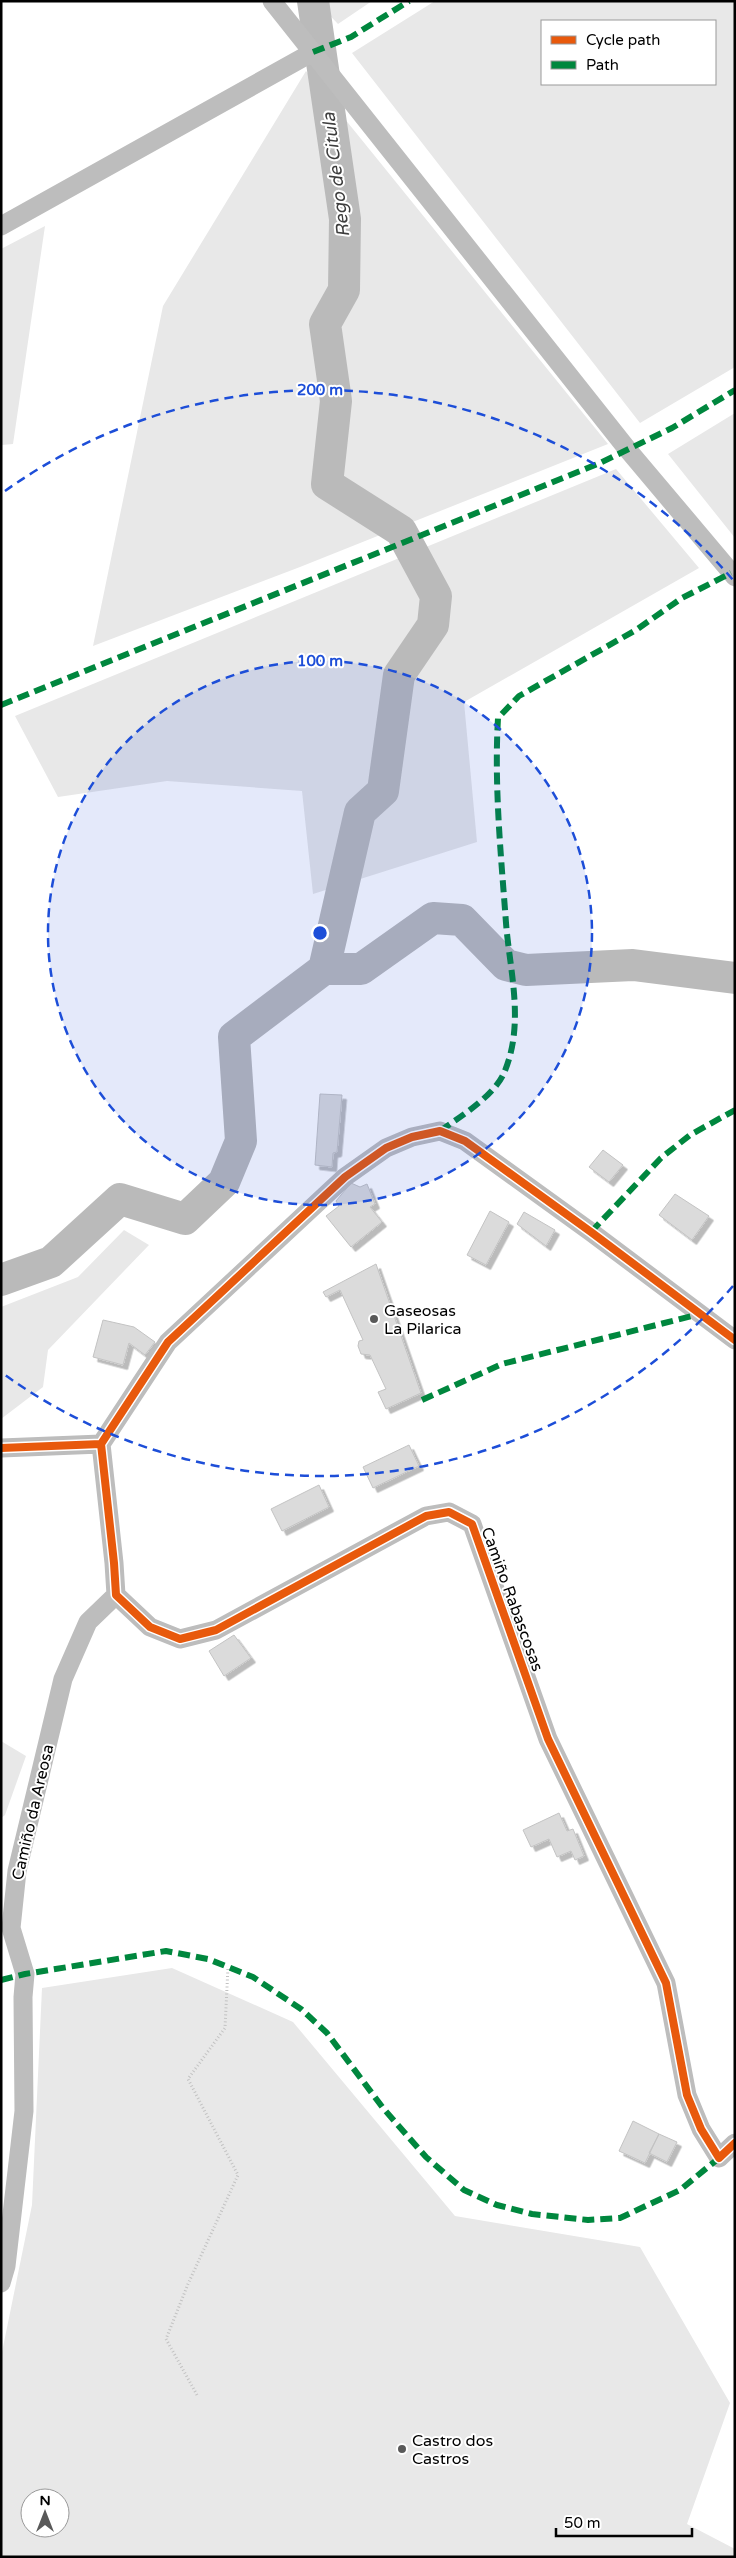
<svg xmlns="http://www.w3.org/2000/svg" width="736" height="2558" font-family="'Varela Round',sans-serif">
  <defs>
    <filter id="shadow"><feDropShadow dx="4.5" dy="4.5" stdDeviation="0" flood-color="#0004"/></filter>
  </defs>
  <rect width="100%" height="100%" fill="#fff"/>
  <path fill="#e8e8e8" fill-rule="evenodd" d="M 316,1 L 372,1 L 338,24 Z
    M 435,1 L 735,1 L 735,367 L 640,423 L 352,53 ZM 715,21 L 715,84 L 542,84 L 542,21 Z
    M 306,71 L 608,444 L 300,567 L 93,646 L 163,306 Z
    M 45,226 L 13,444 L 1,445 L 1,249 Z
    M 735,413 L 735,538 L 668,454 Z
    M 616,469 L 699,568 L 464,702 L 477,842 L 313,894 L 302,791 L 167,781 L 58,797 L 15,716 Z
    M 124,1230 L 149,1245 L 48,1350 L 43,1387 L 1,1419 L 1,1307 L 78,1277 Z
    M 1,1741 L 26,1756 L 5,1815 L 1,1818 Z
    M 172,1968 L 293,2022 L 455,2216 L 640,2247 L 730,2403 L 687,2524 L 735,2549 L 735,2557 L 1,2557 L 1,2357 L 32,2205 L 42,1988 ZM 30,2498 L 60,2498 L 60,2528 L 30,2528 Z"/>
  <g fill="none" stroke-linecap="round" stroke-linejoin="round">
    <path stroke="#bababa" stroke-width="32" d="M 324,969 L 361,969 L 433,918 L 462,920 L 506,965 L 526,970 L 633,965 L 735,978
      M 1,1280 L 51,1262 L 120,1199 L 185,1219 L 224,1182 L 241,1141 L 234,1037 L 324,969 L 360,812 L 383,791 L 399,675 L 433,625 L 436,596 L 401,531 L 327,484 L 336,401 L 325,324 L 344,290 L 345,219 L 313,1"/>
  </g>
  <path fill="#dbdbdb" stroke="#c3c3c3" filter="url(#shadow)" d="M 320,1094 L 342,1095 L 337,1152 L 333,1153 L 332,1167 L 315,1165 Z
    M 603,1150 L 623,1165 L 609,1182 L 589,1167 Z
    M 351,1183 L 360,1187 L 367,1184 L 375,1204 L 370,1207 L 382,1222 L 351,1247 L 326,1216 L 339,1206 L 336,1201 Z
    M 675,1194 L 709,1216 L 692,1240 L 659,1215 Z
    M 490,1211 L 509,1222 L 486,1265 L 467,1255 Z
    M 524,1212 L 555,1230 L 546,1246 L 517,1224 Z
    M 376,1264 L 421,1393 L 386,1409 L 378,1392 L 386,1389 L 370,1355 L 361,1354 L 358,1346 L 359,1341 L 363,1340 L 340,1290 L 326,1297 L 323,1292 Z
    M 103,1320 L 134,1327 L 155,1342 L 145,1355 L 129,1343 L 123,1365 L 93,1357 Z
    M 409,1445 L 419,1466 L 373,1488 L 363,1467 Z
    M 319,1485 L 329,1507 L 282,1531 L 271,1509 Z
    M 234,1635 L 251,1658 L 224,1676 L 209,1651 Z
    M 559,1813 L 567,1831 L 573,1829 L 584,1856 L 575,1860 L 571,1851 L 557,1857 L 549,1839 L 531,1847 L 523,1830 Z
    M 633,2121 L 659,2134 L 645,2163 L 619,2151 Z
    M 659,2134 L 677,2142 L 667,2162 L 649,2153 Z"/>
  <g fill="none" stroke-linecap="round" stroke-linejoin="round">
    <path stroke="#c2c2c2" stroke-width="3" stroke-dasharray="1 2.5" stroke-linecap="butt" d="M 197,2395 L 166,2339 L 188,2284 L 238,2175 L 188,2079 L 225,2028 L 228,1967"/>
    <path stroke="#bdbdbd" stroke-width="19" d="M 272,1 L 628,450 L 735,577
      M 1,226 L 313,52
      M 101,1444 L 168,1342 L 345,1177 L 386,1148 L 412,1137 L 440,1131 L 465,1141 L 591,1232 L 735,1340
      M 1,1448 L 101,1444 L 114,1563 L 116,1595 L 150,1627 L 180,1639 L 216,1630 L 426,1516 L 449,1512 L 472,1524 L 548,1739 L 666,1983 L 687,2095 L 701,2129 L 719,2158 L 735,2143
      M 1,2283 L 6,2266 L 24,2111 L 23,1997 L 25,1974 L 11,1928 L 17,1871 L 63,1679 L 88,1622 L 116,1595"/>
    <path stroke="#00873e" stroke-width="6" stroke-dasharray="12 6" stroke-linecap="butt" d="M 313,52 L 351,37 L 409,1
      M 1,705 L 600,463 L 672,428 L 735,390
      M 440,1131 C 460,1117 494,1096 504,1073 C 525,1024 510,973 506,923 C 501,855 494,786 498,718 L 519,696 L 636,630 L 682,598 L 731,573
      M 591,1232 L 661,1158 L 690,1135 L 735,1110
      M 422,1400 L 502,1364 L 700,1314
      M 1,1980 L 25,1974 L 166,1951 L 208,1959 L 253,1977 L 301,2009 L 327,2033 L 383,2108 L 426,2157 L 464,2190 L 497,2205 L 532,2214 L 588,2220 L 620,2218 L 680,2190 L 719,2158"/>
    <g stroke="#fff" stroke-width="11">
      <path id="cycleway" d="M 101,1444 L 168,1342 L 345,1177 L 386,1148 L 412,1137 L 440,1131 L 465,1141 L 591,1232 L 735,1340
        M 1,1448 L 101,1444 L 114,1563 L 116,1595 L 150,1627 L 180,1639 L 216,1630 L 426,1516 L 449,1512 L 472,1524 L 548,1739 L 666,1983 L 687,2095 L 701,2129 L 719,2158 L 735,2143"/>
    </g>
    <use href="#cycleway" stroke="#e8590c" stroke-width="8"/>
  </g>
  <circle cx="320" cy="933" r="272" fill="#1d4ed8" fill-opacity=".12"/>
  <g fill="none" stroke="#1d4ed8" stroke-width="2.5" stroke-dasharray="9 6">
    <circle cx="320" cy="933" r="272"/>
    <path d="M733 1286A543 543 0 0 1 5 1375M5 491A543 543 0 0 1 733 580"/>
  </g>
  <g fill="#595959" stroke="#fff" stroke-width="2">
    <circle cx="374" cy="1319" r="5"/>
    <circle cx="402" cy="2449" r="5"/>
  </g>
  <g text-anchor="middle" stroke-width="4" stroke-linejoin="round" paint-order="stroke">
    <g font-size="16" fill="#000" stroke="#fff" text-anchor="start">
      <text x="384" y="1316">Gaseosas<tspan x="384" dy="18">La Pilarica</tspan></text>
      <text x="412" y="2446">Castro dos<tspan x="412" dy="18">Castros</tspan></text>
    </g>
    <g font-size="16" fill="#000" stroke="#fff">
      <text transform="translate(513 1599) rotate(70)" y="6">Camiño Rabascosas</text>
      <text transform="translate(32 1812) rotate(-77)" y="6">Camiño da Areosa</text>
    </g>
    <g font-size="18" font-style="italic" fill="#3d3d3d" stroke="#fff">
      <text transform="translate(336 175) rotate(-97)" y="6">Rego de Citula</text>
    </g>
  </g>
  <circle cx="320" cy="933" r="8" fill="#1d4ed8" stroke="#fff" stroke-width="2.5"/>
  <g font-size="15" text-anchor="middle" font-weight="bold" fill="#1d4ed8" stroke="#fff" stroke-width="4" stroke-linejoin="round" paint-order="stroke">
    <text x="320" y="395">200 m</text>
    <text x="320" y="666">100 m</text>
  </g>
  <rect width="736" height="2558" fill="none" stroke="#000000" stroke-width="5"/>
  <rect x="541" y="20" width="175" height="65" fill="#ffffff" stroke="#999999"/>
  <rect x="551" y="36" width="25" height="8" fill="#e8590c" stroke="#999999"/>
  <text x="586" y="45" font-size="15" fill="#000000">Cycle path</text>
  <rect x="551" y="61" width="25" height="8" fill="#00873e" stroke="#999999"/>
  <text x="586" y="70" font-size="15" fill="#000000">Path</text>
  <g transform="translate(45 2513)"><circle r="24" fill="#ffffff" stroke="#999999"/>
  <path d="M0-4L9 19L0 12L-9 19Z" fill="#595959"/>
  <text y="-8" font-size="14" font-weight="bold" text-anchor="middle" fill="#000000">N</text>
  </g>
  <path d="M556 2528v8h136v-8" fill="none" stroke="#000000" stroke-width="2.5"/>
  <text x="564" y="2528" font-size="15" fill="#000000" stroke="#ffffff" stroke-width="4" paint-order="stroke">50 m</text>
</svg>
